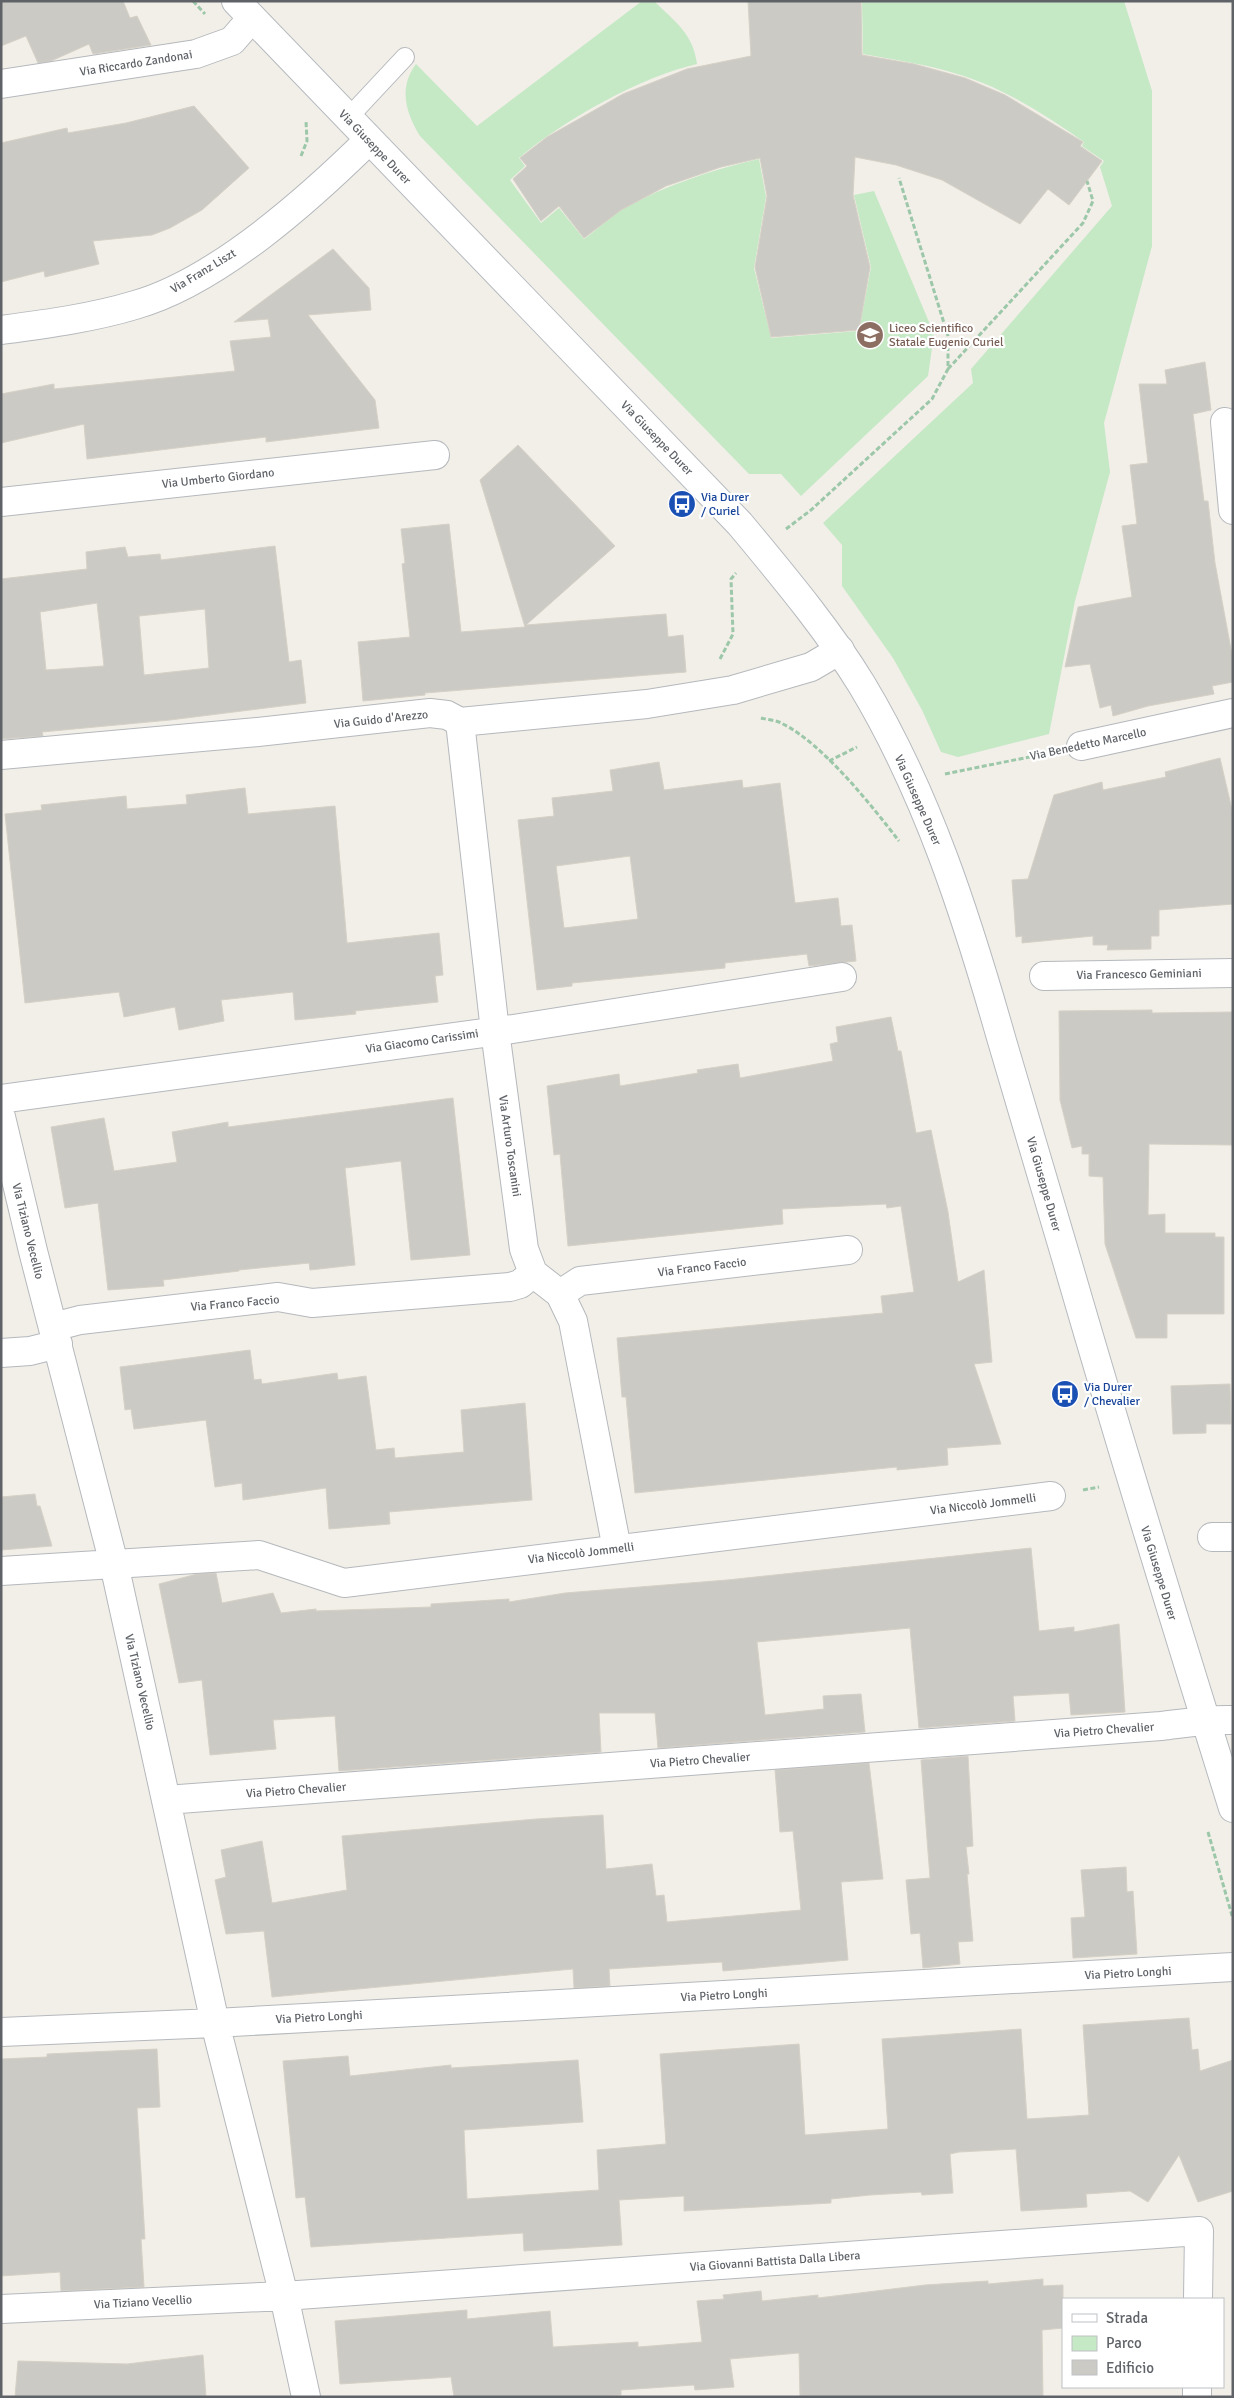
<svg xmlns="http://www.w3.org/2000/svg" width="1234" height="2398" font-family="Signika,sans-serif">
  <rect width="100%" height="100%" fill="#f1efe8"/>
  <path fill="#c5e8c5" d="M 642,1 L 654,1 C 675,22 693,33 697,64 C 642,76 562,121 519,158 L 525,166 L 510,180 L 541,223 L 559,208 L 584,239 C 597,230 609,217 623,209 C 666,185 712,170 759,159 L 766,197 L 754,268 L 771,338 L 859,331 L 871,267 L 854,195 L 874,191 L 934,334 L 928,376 L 801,496 L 781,474 L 749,474 L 420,136 C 406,113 398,88 416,64 L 477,126 Z
    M 862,1 L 1124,1 L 1152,91 L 1152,246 L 1104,423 L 1110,472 L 1075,601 L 1049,734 L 958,757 L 941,752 L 922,710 L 893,658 L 842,586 L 842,545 L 823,523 L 973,383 L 971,369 L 1112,206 L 1100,167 L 1104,161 L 1082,146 L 1084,142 C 1047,116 1007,90 964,76 C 931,65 897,60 863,54 Z"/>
  <path fill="#cccac5" stroke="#d6d1c6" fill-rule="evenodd" d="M 1,1 L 123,1 L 130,18 L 137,16 L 151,45 L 93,54 L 89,44 L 51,61 L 38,63 L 26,36 L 1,46 Z
    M 748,1 L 861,1 L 862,55 L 914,64 L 965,78 L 1005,95 L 1083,142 L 1080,146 L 1102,161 L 1069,205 L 1048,189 L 1020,224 L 942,180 L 896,165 L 855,157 L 853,195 L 870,267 L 859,330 L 771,337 L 755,267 L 767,196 L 760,158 L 721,167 L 666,186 L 621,210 L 584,238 L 559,206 L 541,221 L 513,179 L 527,166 L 520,158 L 547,137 L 623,94 L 687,69 L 751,56 Z
    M 194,106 L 249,168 L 202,210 L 170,228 L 152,235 L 93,241 L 99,264 L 45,277 L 44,271 L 1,282 L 1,143 L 67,128 L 68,133 L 126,123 Z
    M 333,249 L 369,288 L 371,310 L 308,315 L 375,400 L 379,428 L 266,442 L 266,437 L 87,459 L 84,424 L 1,443 L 1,394 L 54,384 L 54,389 L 235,371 L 230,341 L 271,337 L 268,319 L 234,322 Z
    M 1205,362 L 1211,410 L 1193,414 L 1204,501 L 1208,501 L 1215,563 L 1233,660 L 1233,682 L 1212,686 L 1214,694 L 1148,706 L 1113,716 L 1111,705 L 1100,708 L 1090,664 L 1065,667 L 1078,607 L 1132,597 L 1122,526 L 1137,524 L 1130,465 L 1148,463 L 1139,384 L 1167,384 L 1165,370 Z
    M 518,445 L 615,546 L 526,625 L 666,614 L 668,637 L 683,635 L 686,672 L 425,693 L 425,695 L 363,701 L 358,642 L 410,637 L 402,564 L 405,563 L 401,529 L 449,524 L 461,632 L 525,627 L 480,480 Z
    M 275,546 L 289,662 L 301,660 L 306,703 L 170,720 L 42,732 L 43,736 L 1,739 L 1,579 L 87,569 L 86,552 L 125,547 L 128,557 L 160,554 L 161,560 ZM 97,603 L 104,666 L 46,670 L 40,612 ZM 205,609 L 209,668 L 144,675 L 139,616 Z
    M 1220,758 L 1233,814 L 1233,904 L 1159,910 L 1159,936 L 1151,936 L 1151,949 L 1107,950 L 1108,945 L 1093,945 L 1093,936 L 1022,943 L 1022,936 L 1016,937 L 1012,880 L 1028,879 L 1054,795 L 1102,782 L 1103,790 L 1166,777 L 1165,772 Z
    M 659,762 L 664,790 L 742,780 L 743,788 L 780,783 L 795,903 L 838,898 L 841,926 L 852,925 L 856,961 L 809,966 L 807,954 L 725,963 L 725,968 L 572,983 L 572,986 L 537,990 L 518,820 L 554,816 L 552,798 L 613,791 L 610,770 ZM 630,856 L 638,919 L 564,928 L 556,866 Z
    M 245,788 L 248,814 L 335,806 L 347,943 L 439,933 L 443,975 L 435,976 L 438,1002 L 355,1011 L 356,1014 L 295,1020 L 293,992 L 221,1000 L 224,1021 L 179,1030 L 175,1007 L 124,1017 L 119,992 L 25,1003 L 5,814 L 42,810 L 41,805 L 126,796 L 127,809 L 187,804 L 186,795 Z
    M 1152,1010 L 1152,1013 L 1233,1012 L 1233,1145 L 1149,1144 L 1148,1215 L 1165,1214 L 1165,1233 L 1215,1233 L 1215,1237 L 1224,1237 L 1224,1314 L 1167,1314 L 1167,1338 L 1136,1338 L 1105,1244 L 1103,1177 L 1089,1176 L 1089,1154 L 1082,1154 L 1082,1146 L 1072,1148 L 1060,1100 L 1059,1011 Z
    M 891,1017 L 898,1051 L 901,1051 L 916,1133 L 931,1130 L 948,1212 L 958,1282 L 984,1270 L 992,1362 L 974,1364 L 1001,1444 L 947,1448 L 948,1465 L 897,1470 L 897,1467 L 635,1493 L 626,1397 L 622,1397 L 617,1338 L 883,1313 L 881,1296 L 914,1292 L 901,1206 L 887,1208 L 886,1204 L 782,1209 L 783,1224 L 568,1246 L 560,1154 L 554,1155 L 547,1086 L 619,1074 L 620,1086 L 698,1073 L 697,1070 L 738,1064 L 740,1078 L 833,1061 L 830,1044 L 838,1042 L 836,1027 Z
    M 453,1098 L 470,1255 L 411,1260 L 401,1161 L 345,1168 L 355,1265 L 310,1270 L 309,1263 L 239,1270 L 239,1271 L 163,1280 L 164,1286 L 108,1290 L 98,1203 L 65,1208 L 51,1127 L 104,1118 L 114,1171 L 177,1162 L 172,1132 L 228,1122 L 228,1127 Z
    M 250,1350 L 254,1380 L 261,1379 L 262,1384 L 337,1373 L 338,1380 L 366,1376 L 376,1450 L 394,1448 L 395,1458 L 464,1452 L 461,1410 L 525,1403 L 532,1500 L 389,1512 L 390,1524 L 329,1529 L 326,1488 L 243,1500 L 242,1483 L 215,1487 L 206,1420 L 134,1429 L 131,1409 L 125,1410 L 120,1367 Z
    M 1230,1384 L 1231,1424 L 1206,1424 L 1206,1433 L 1173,1434 L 1171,1386 Z
    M 35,1494 L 37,1506 L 40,1506 L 52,1546 L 1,1550 L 1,1497 Z
    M 1031,1548 L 1039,1631 L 1074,1627 L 1074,1632 L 1119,1624 L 1125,1712 L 1071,1715 L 1069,1693 L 1013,1696 L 1015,1721 L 919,1728 L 910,1628 L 757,1642 L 765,1715 L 824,1709 L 823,1696 L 861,1694 L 865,1732 L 658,1748 L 655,1713 L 599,1713 L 601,1752 L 339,1771 L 335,1716 L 273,1720 L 276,1749 L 210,1755 L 202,1680 L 179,1683 L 159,1584 L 197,1574 L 216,1573 L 222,1603 L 273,1593 L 281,1613 L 316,1609 L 316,1611 L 431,1607 L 431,1604 L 509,1599 L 509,1602 L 565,1593 L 727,1580 Z
    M 968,1756 L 973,1846 L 966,1847 L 969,1874 L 967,1874 L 973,1941 L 958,1942 L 960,1964 L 923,1968 L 920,1933 L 911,1934 L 906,1880 L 930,1878 L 921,1760 Z
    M 869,1763 L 883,1879 L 841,1882 L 848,1960 L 723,1971 L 722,1962 L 609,1969 L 610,1986 L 574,1988 L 573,1969 L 272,1997 L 264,1931 L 226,1934 L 215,1880 L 226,1877 L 221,1850 L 262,1841 L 272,1903 L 347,1890 L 342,1836 L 536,1819 L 603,1815 L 606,1869 L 652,1864 L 656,1896 L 664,1895 L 667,1922 L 801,1910 L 793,1831 L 780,1832 L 775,1770 Z
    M 1126,1867 L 1127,1892 L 1133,1891 L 1137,1954 L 1073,1958 L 1071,1918 L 1085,1917 L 1081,1870 Z
    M 1189,2018 L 1192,2050 L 1198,2049 L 1200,2071 L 1233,2060 L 1233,2191 L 1198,2202 L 1179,2155 L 1148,2202 L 1130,2191 L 1086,2194 L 1087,2207 L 1021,2211 L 1016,2149 L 959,2152 L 950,2154 L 953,2193 L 922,2195 L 921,2192 L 870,2195 L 831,2199 L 831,2203 L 684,2211 L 684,2196 L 619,2200 L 622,2245 L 524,2251 L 523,2233 L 311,2247 L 305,2197 L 296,2198 L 283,2061 L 348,2056 L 350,2076 L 451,2065 L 451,2068 L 578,2060 L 583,2122 L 464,2130 L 467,2199 L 599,2190 L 597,2150 L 666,2144 L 660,2054 L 799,2044 L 805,2135 L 888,2129 L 882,2039 L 1021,2029 L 1027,2119 L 1059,2117 L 1089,2115 L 1083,2025 Z
    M 157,2049 L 160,2107 L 137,2108 L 145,2239 L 141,2239 L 144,2287 L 61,2291 L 60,2272 L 1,2276 L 1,2059 L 47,2057 L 47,2054 Z
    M 1043,2279 L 1043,2286 L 1063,2285 L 1063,2328 L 1042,2330 L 1043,2397 L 800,2397 L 799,2353 L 730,2359 L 734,2387 L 695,2390 L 694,2385 L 621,2390 L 621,2395 L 602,2397 L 454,2397 L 451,2377 L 340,2384 L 335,2321 L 467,2310 L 467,2319 L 550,2311 L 553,2347 L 638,2342 L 638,2347 L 702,2342 L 697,2301 L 724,2299 L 723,2295 L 761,2291 L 762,2301 L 818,2295 L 818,2298 L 925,2285 L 988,2281 L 988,2284 Z
    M 203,2355 L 206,2397 L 15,2397 L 18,2361 L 127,2364 Z"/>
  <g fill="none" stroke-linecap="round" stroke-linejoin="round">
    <g stroke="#b5b8bc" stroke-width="20">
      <path id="lane" d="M 348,118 L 405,57"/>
    </g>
    <g stroke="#b5b8bc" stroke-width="30">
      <path id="street" d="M 1,84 L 196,54 L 232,41 L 252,18
        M 1,330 C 46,324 92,318 135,305 C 217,282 309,199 369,140
        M 1225,422 L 1233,510
        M 1,502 L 435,455
        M 460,722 L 495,1031 L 524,1249 L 533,1273 L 560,1294 L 573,1321 L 617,1549
        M 1081,746 L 1233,713
        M 1,755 L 258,732 L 430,713 L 447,715 L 460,722 L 647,704 L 733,690 L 811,667 L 840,650
        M 1044,976 L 1233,973
        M 1,1099 L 513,1029 L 842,977
        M 1,1117 L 33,1251 L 114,1564 L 215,2023 L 284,2296 L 306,2397
        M 560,1294 L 580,1281 L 848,1250
        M 53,1327 L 80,1320 L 278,1297 L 312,1303 L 510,1287 L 520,1284 L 533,1273
        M 1,1353 L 30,1351 L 58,1344
        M 1212,1537 L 1233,1537
        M 1,1571 L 259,1555 L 344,1583 L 1051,1496
        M 166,1800 L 1161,1726 C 1186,1723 1208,1719 1233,1720
        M 1,2032 L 215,2023 L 1233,1967
        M 1,2309 L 284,2296 L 1199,2231 L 1198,2299
        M 1197,2397 L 1197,2387"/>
    </g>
    <g stroke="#b6babf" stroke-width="30">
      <path id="secondary" d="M 236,1 L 740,524 C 783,576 827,628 862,685 C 928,795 967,918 1002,1041 C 1024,1114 1045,1188 1067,1261 C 1120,1444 1176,1626 1233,1808"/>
    </g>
    <path stroke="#9cc7a9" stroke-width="3" stroke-dasharray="5 2.5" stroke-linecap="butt" d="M 193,1 L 205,14
      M 301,156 L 307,141 L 306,121
      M 948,369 L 1083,223 L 1093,201 L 1087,181
      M 786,529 L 811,510 L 932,399 L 948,369 L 948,336 L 899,178
      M 720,659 L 733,634 L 731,579 L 736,573
      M 761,718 C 768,720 777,720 783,724 C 823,744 872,806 899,841
      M 829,761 L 857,747
      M 945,774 L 1049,753
      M 1083,1490 L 1099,1487
      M 1208,1832 L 1233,1919"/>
    <use href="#lane" stroke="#fff" stroke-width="18"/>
    <use href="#street" stroke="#fff" stroke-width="28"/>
    <use href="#secondary" stroke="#fff" stroke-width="28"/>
  </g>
  <defs>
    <g id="school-disc" transform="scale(1.4375)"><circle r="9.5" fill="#8d6e63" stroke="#fff"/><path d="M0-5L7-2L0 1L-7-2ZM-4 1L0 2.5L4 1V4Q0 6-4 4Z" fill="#fff"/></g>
    <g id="bus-disc" transform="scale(1.4375)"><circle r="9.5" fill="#1a4fb4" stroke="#fff"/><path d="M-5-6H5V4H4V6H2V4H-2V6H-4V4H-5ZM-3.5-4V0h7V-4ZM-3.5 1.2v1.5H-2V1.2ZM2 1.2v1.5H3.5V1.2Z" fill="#fff"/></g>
  </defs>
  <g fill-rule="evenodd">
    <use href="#school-disc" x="870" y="335"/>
    <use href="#bus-disc" x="682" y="504"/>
    <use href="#bus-disc" x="1065" y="1394"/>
  </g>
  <g text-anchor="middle" stroke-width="4.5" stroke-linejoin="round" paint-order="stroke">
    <g font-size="12" fill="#5f6368" stroke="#fff">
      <text transform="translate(136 63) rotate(-9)" y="4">Via Riccardo Zandonai</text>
      <text transform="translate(375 147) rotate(46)" y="4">Via Giuseppe Durer</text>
      <text transform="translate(203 271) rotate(-31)" y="4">Via Franz Liszt</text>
      <text transform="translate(657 438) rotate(46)" y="4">Via Giuseppe Durer</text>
      <text transform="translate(218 478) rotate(-6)" y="4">Via Umberto Giordano</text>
      <text transform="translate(381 719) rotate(-6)" y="4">Via Guido d'Arezzo</text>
      <text transform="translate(1088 744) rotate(-12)" y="4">Via Benedetto Marcello</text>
      <text transform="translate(918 800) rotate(66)" y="4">Via Giuseppe Durer</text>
      <text transform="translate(1139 974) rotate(-1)" y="4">Via Francesco Geminiani</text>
      <text transform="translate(422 1041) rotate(-8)" y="4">Via Giacomo Carissimi</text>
      <text transform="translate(510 1146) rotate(82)" y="4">Via Arturo Toscanini</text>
      <text transform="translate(1044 1184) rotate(74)" y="4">Via Giuseppe Durer</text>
      <text transform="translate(28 1231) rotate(76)" y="4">Via Tiziano Vecellio</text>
      <text transform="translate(702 1267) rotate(-7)" y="4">Via Franco Faccio</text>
      <text transform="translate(235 1303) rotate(-5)" y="4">Via Franco Faccio</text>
      <text transform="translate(983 1504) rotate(-7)" y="4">Via Niccolò Jommelli</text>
      <text transform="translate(581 1553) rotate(-7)" y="4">Via Niccolò Jommelli</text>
      <text transform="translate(1159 1573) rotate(73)" y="4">Via Giuseppe Durer</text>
      <text transform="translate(140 1682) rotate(77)" y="4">Via Tiziano Vecellio</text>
      <text transform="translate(1104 1730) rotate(-4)" y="4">Via Pietro Chevalier</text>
      <text transform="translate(700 1760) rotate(-4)" y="4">Via Pietro Chevalier</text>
      <text transform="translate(296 1790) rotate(-4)" y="4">Via Pietro Chevalier</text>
      <text transform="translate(1128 1973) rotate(-3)" y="4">Via Pietro Longhi</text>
      <text transform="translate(724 1995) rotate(-3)" y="4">Via Pietro Longhi</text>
      <text transform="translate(319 2017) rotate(-3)" y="4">Via Pietro Longhi</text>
      <text transform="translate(775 2261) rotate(-4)" y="4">Via Giovanni Battista Dalla Libera</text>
      <text transform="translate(143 2302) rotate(-3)" y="4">Via Tiziano Vecellio</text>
    </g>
    <g font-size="12" fill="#785e54" stroke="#fff" text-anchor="start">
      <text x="889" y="332">Liceo Scientifico<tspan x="889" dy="14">Statale Eugenio Curiel</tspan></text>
    </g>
    <g font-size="12" fill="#164399" stroke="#fff" text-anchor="start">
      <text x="701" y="501">Via Durer<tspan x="701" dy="14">/ Curiel</tspan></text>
      <text x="1084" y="1391">Via Durer<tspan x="1084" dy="14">/ Chevalier</tspan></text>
    </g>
  </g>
  <rect width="1234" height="2398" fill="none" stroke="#5f6368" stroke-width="5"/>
  <rect x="1062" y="2298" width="162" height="90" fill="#ffffff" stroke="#bfc1c3"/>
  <rect x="1072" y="2314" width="25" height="8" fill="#ffffff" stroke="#bfc1c3"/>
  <text x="1106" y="2323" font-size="15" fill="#5f6368">Strada</text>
  <rect x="1072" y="2336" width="25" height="15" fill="#c5e8c5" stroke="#bfc1c3"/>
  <text x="1106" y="2348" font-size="15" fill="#5f6368">Parco</text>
  <rect x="1072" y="2360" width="25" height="15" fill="#cccac5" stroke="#bfc1c3"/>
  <text x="1106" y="2373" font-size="15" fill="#5f6368">Edificio</text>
</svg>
